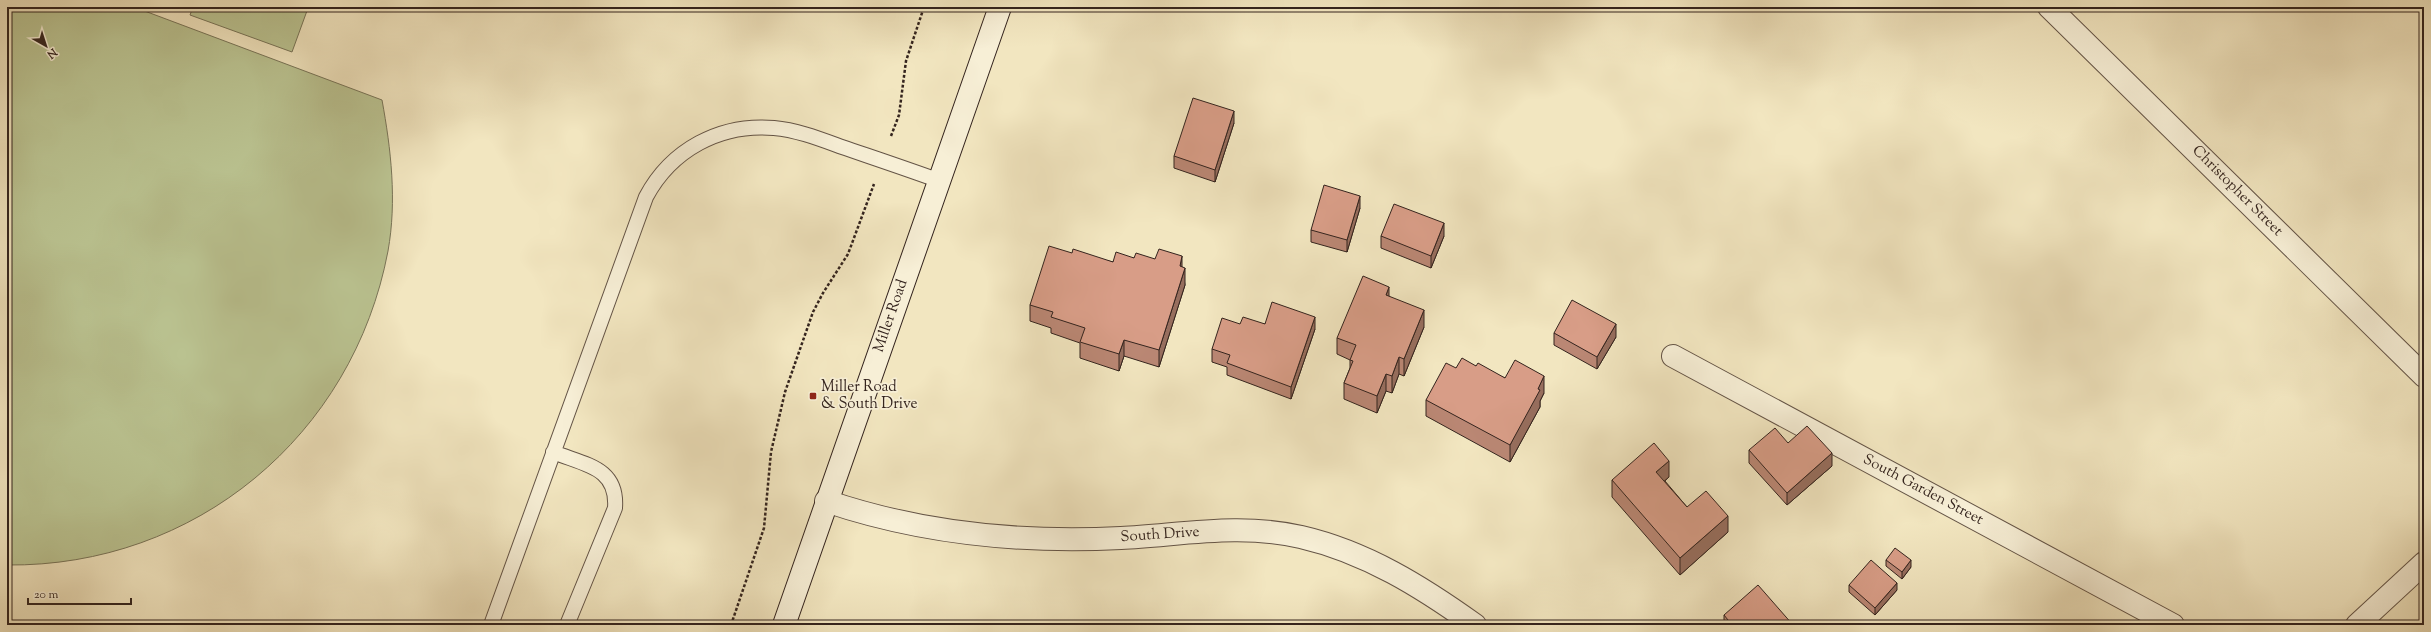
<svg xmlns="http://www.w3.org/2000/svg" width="2431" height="632" font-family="'Sorts Mill Goudy',serif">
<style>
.green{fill:#bbc492;stroke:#787458}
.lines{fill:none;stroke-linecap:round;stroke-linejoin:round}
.service-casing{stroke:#645446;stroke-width:16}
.minor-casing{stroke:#645446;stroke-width:24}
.secondary-casing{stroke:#34241e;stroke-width:24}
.path{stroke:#34241e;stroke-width:2.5;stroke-dasharray:3 2;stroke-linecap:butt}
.service{stroke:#f7efd6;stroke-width:14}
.minor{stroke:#f7efd6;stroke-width:22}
.secondary{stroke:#f7efd6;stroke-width:22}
.wall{fill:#ba8774;stroke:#34241e}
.shaded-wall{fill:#976e5e;stroke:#34241e}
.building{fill:#d89d87;stroke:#34241e}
.poi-dot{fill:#8f2418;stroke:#f7efd6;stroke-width:1.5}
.labels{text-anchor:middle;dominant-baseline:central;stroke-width:3.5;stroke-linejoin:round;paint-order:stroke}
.street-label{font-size:15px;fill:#34241e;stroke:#f7efd6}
.poi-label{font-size:15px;fill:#34241e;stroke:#f7efd6;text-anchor:start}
</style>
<rect width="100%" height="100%" fill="#f2e6c0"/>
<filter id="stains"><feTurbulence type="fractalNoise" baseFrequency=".005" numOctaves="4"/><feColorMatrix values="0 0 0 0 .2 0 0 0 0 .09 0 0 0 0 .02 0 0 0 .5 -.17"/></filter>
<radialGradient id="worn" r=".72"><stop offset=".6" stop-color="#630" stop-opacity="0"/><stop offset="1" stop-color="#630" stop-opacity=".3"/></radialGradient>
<path class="green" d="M 7,7 L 134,7 L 382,100 C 391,149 397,201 388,251 C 353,436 195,567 7,565 Z
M 193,7 L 305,7 L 308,8 L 292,52 L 190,15 Z"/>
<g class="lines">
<defs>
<path id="service" d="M 553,452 C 585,465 618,467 615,508 L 567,625
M 491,625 L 646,197 C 671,150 720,123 774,128 C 797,130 820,139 842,147 C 874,158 907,169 940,181"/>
<path id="minor" d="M 2049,7 L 2424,376
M 1673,356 L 2173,625
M 826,501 C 920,533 1022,543 1121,538 C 1181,535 1241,523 1301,537 C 1366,552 1422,587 1475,625
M 2357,625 L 2424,563"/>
<path id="secondary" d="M 784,625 L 1000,7"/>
</defs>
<use href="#service" class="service-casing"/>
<use href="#minor" class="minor-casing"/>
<use href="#secondary" class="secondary-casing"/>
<path class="path" d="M 891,136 L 899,115 L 906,61 L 924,7
M 731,625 L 764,528 L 771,452 L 785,392 L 813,312 L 823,293 L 848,254 L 874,184"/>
<use href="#service" class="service"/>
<use href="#minor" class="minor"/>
<use href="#secondary" class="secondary"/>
</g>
<path class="wall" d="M 1234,123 L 1215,182 L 1174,168 L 1174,156 Z
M 1360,208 L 1347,252 L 1311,242 L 1311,230 Z
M 1381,236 L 1444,236 L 1431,268 L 1381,248 Z
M 1072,253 L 1113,262 L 1134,258 L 1182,267 L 1185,285 L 1159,367 L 1124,356 L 1119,371 L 1080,358 L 1080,343 L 1051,333 L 1051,328 L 1030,321 L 1030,305 Z
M 1389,296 L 1424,327 L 1404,376 L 1399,374 L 1392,393 L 1386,391 L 1377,413 L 1344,399 L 1344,383 L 1350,368 L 1350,360 L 1337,354 L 1337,338 Z
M 1240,324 L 1265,324 L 1315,329 L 1291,399 L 1227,375 L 1227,367 L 1212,362 L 1212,349 Z
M 1554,333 L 1616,337 L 1597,369 L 1554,345 Z
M 1476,366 L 1505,378 L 1544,393 L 1540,401 L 1540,407 L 1510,462 L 1426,416 L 1426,400 L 1456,368 Z
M 1788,443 L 1832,466 L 1787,505 L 1749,463 L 1749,450 Z
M 1669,477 L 1665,481 L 1687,507 L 1728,532 L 1680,575 L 1612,497 L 1612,480 Z
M 1886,560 L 1911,567 L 1902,579 L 1886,566 Z
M 1849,585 L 1897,590 L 1875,615 L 1849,592 Z
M 1724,615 L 1793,625 L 1724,625 Z"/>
<path class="shaded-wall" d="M 1234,111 L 1234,123 L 1215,182 L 1215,170 Z
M 1360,196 L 1360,208 L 1347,252 L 1347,240 Z
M 1444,223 L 1444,236 L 1431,268 L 1431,256 Z
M 1182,256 L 1182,273 L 1180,266 Z
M 1185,268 L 1185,285 L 1159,367 L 1159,350 Z
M 1389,287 L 1389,303 L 1386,295 Z
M 1424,310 L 1424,327 L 1404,376 L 1404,359 Z
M 1315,317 L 1315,329 L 1291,399 L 1291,387 Z
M 1616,324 L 1616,337 L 1597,369 L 1597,357 Z
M 1124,340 L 1124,356 L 1119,371 L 1119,354 Z
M 1399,357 L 1399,374 L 1392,393 L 1392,376 Z
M 1386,374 L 1386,391 L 1377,413 L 1377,396 Z
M 1544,376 L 1544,393 L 1540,401 L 1540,407 L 1510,462 L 1510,445 Z
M 1832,453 L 1832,466 L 1787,505 L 1787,493 Z
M 1669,461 L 1669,477 L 1656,488 L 1656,472 Z
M 1728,516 L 1728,532 L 1680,575 L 1680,558 Z
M 1911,560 L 1911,567 L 1902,579 L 1902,572 Z
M 1897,583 L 1897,590 L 1875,615 L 1875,608 Z"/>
<path class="building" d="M 1193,98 L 1234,111 L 1215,170 L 1174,156 Z
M 1324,185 L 1360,196 L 1347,240 L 1311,230 Z
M 1394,204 L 1444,223 L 1431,256 L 1381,236 Z
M 1049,246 L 1072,253 L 1073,249 L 1113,262 L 1116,252 L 1134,258 L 1136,253 L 1155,259 L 1159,249 L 1182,256 L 1180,266 L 1185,268 L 1159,350 L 1124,340 L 1119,354 L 1080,342 L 1085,328 L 1051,317 L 1053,312 L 1030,305 Z
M 1363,276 L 1389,287 L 1386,295 L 1424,310 L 1404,359 L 1399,357 L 1392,376 L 1386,374 L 1377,396 L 1344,383 L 1353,361 L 1350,360 L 1356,345 L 1337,338 Z
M 1572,300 L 1616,324 L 1597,357 L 1554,333 Z
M 1272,302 L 1315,317 L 1291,387 L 1227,363 L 1230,355 L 1212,349 L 1222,318 L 1240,324 L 1243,317 L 1265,324 Z
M 1462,358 L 1476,366 L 1478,363 L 1505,378 L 1515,360 L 1544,376 L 1538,389 L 1540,390 L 1510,445 L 1426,400 L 1446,363 L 1456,368 Z
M 1807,426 L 1832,453 L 1787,493 L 1749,450 L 1775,428 L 1788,443 Z
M 1654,443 L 1669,461 L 1656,472 L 1687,507 L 1706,491 L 1728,516 L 1680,558 L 1612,480 Z
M 1895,548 L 1911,560 L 1902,572 L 1886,560 Z
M 1871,560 L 1897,583 L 1875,608 L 1849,585 Z
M 1758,585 L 1793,625 L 1732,625 L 1724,615 Z
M 1802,621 L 1805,625 L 1798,625 Z"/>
<rect class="poi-dot" x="809" y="392" width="8" height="8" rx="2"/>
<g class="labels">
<g class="street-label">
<text transform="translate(2237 191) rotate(45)">Christopher Street</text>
<text transform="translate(891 316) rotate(-71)">Miller Road</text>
<text transform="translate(1923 490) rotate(28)">South Garden Street</text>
<text transform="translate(1160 535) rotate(-4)">South Drive</text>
</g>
<g class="poi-label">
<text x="821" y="387">Miller Road<tspan x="821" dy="17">&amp; South Drive</tspan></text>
</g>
</g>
<rect width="2431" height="632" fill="none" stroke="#f2e6c0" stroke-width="24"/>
<rect x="8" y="8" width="2415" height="616" fill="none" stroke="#34241e" stroke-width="2"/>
<rect x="12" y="12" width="2407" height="608" fill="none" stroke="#34241e"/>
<g transform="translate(46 46) rotate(141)" stroke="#f7efd6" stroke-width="3" paint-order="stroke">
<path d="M0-3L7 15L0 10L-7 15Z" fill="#34241e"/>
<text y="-6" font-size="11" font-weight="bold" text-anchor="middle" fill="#34241e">N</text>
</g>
<path d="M28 598v6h103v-6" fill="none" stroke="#34241e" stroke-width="2"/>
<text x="34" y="598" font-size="12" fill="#34241e" stroke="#f7efd6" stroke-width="3" paint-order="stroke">20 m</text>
<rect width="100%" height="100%" filter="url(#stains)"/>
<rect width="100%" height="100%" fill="url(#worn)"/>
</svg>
